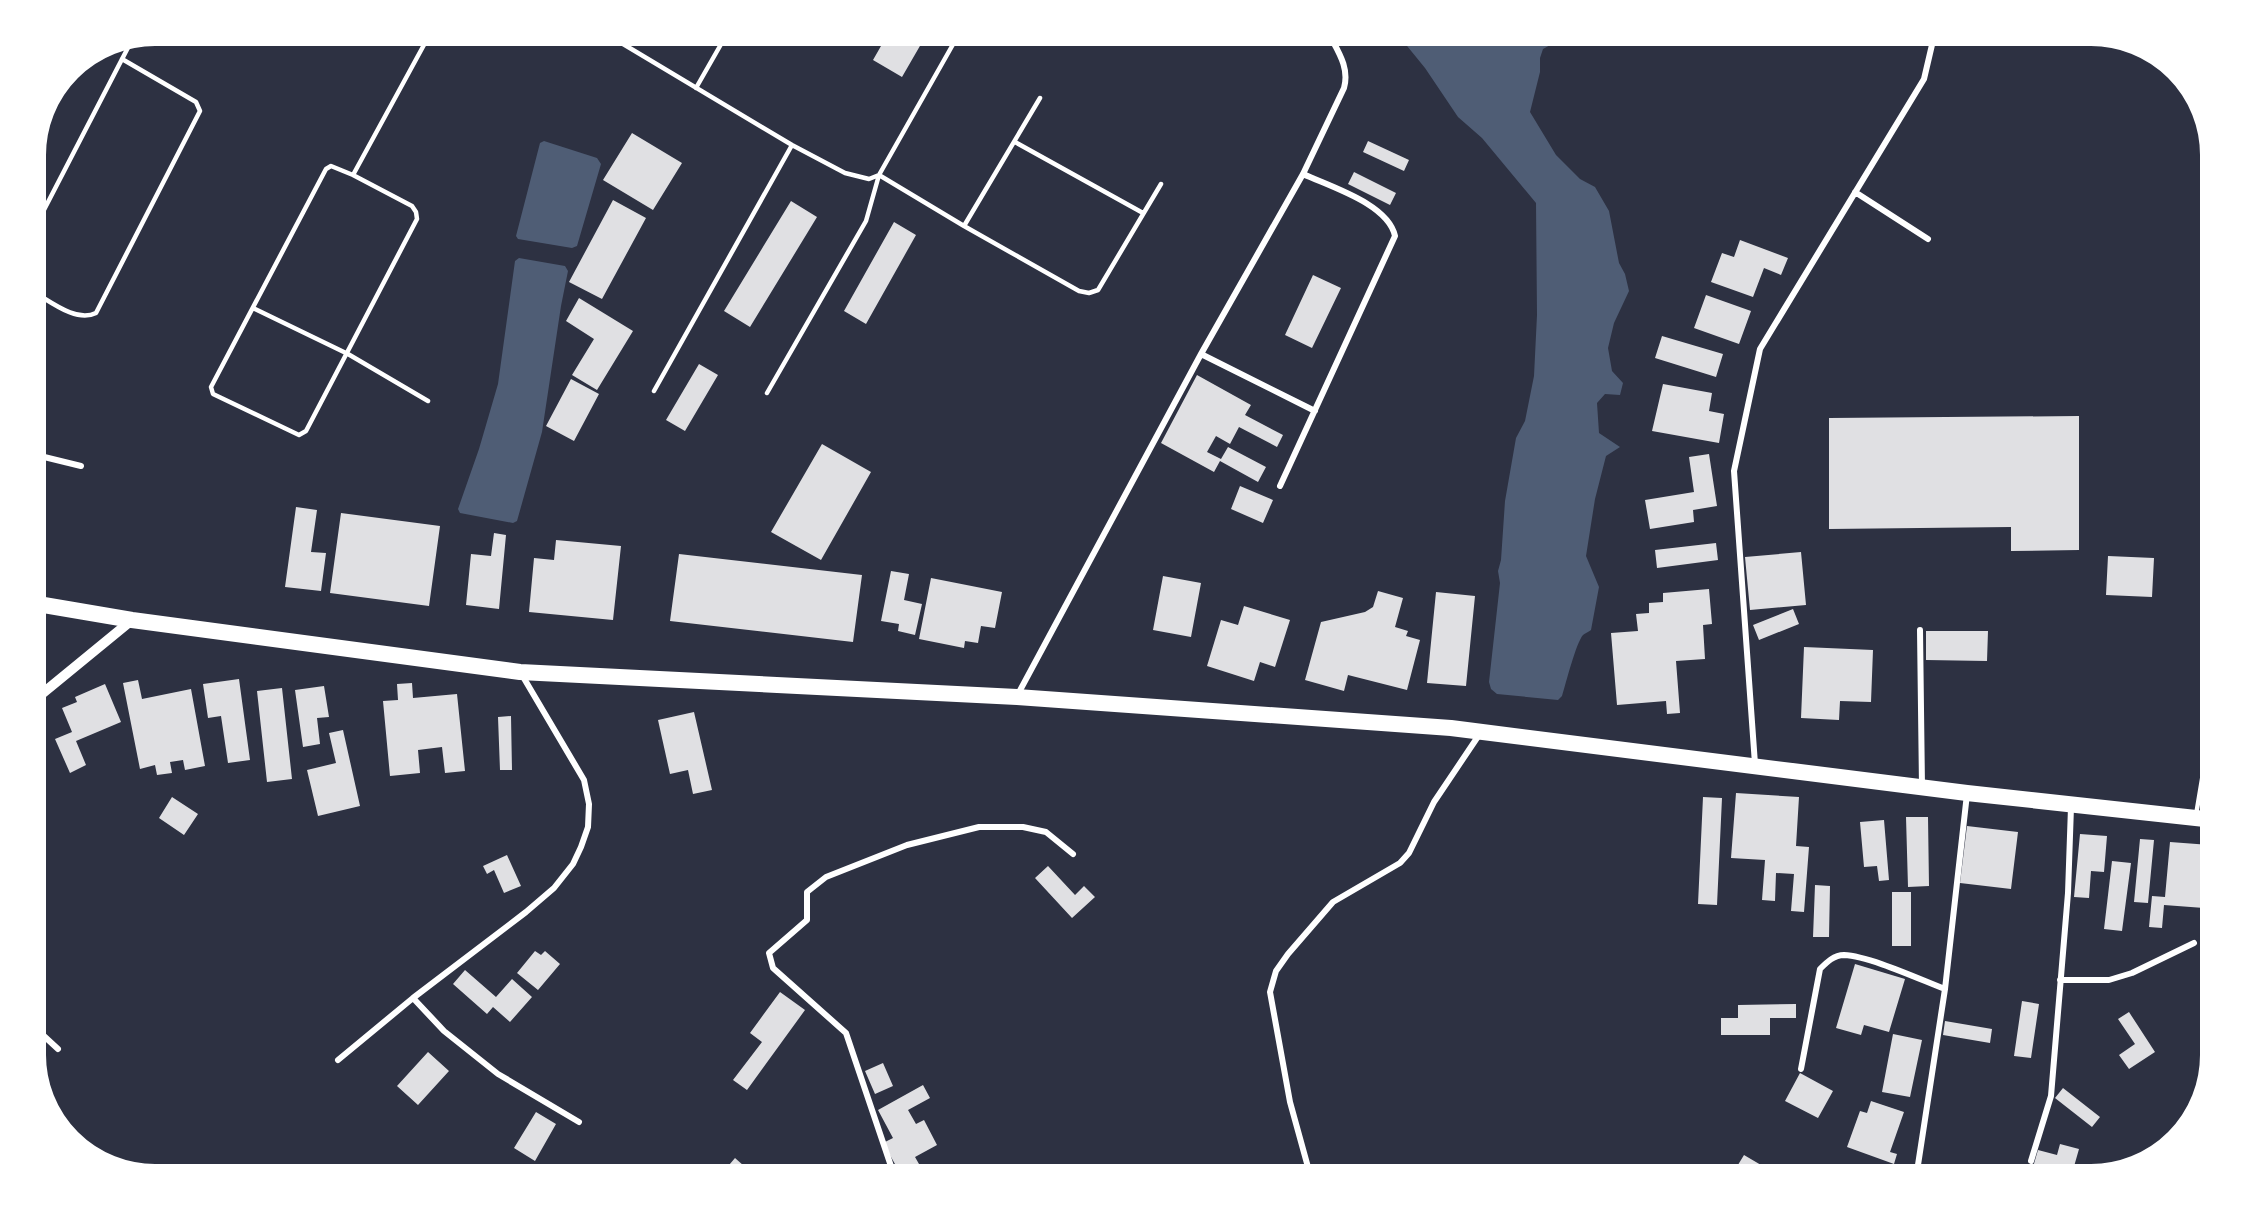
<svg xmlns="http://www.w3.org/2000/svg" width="2246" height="1210" font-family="'Fira Sans',sans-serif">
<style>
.water{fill:#4f5d75}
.building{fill:#e0e0e3}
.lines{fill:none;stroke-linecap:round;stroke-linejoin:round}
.service{stroke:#fff;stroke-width:4.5}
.minor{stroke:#fff;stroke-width:6}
.tertiary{stroke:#fff;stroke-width:10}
.trunk{stroke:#fff;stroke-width:16}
.rim{fill:none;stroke:#fff;stroke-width:8}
</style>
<rect width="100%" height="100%" fill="#2d3142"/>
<path class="water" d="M 1400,32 L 1609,32 L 1561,39 L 1543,49 L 1540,58 L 1540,72 L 1530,112 L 1556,155 L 1580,179 L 1595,187 L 1609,211 L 1619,263 L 1625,274 L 1629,291 L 1614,323 L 1608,348 L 1612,371 L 1623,383 L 1620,395 L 1605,394 L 1597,403 L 1599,433 L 1620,447 L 1606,456 L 1595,499 L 1586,556 L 1599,587 L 1591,630 C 1589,632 1585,633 1583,635 C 1576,643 1566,683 1562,696 L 1558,700 L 1497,694 L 1491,689 L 1489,682 L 1500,583 L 1498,571 L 1501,560 L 1505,501 L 1516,438 L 1525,421 L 1534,376 L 1537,315 L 1536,203 L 1482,138 L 1458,117 L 1425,68 L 1403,41 Z
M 544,141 L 597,158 L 601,164 L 577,246 L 572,248 L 518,239 L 516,236 L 540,143 Z
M 519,258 L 565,266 L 568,271 L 561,306 L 542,432 L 517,521 L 513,523 L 460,513 L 458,509 L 479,449 L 498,384 L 515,261 Z"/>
<path class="building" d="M 889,32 L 928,32 L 902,77 L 873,60 Z
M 632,133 L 682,163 L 653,210 L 603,180 Z
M 1368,141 L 1409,160 L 1404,171 L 1363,152 Z
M 1354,172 L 1396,193 L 1390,205 L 1348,184 Z
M 613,200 L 646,218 L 602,299 L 569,282 Z
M 791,201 L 817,217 L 750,327 L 724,311 Z
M 894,222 L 916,235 L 866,324 L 844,311 Z
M 1740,240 L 1788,258 L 1781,275 L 1764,268 L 1753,297 L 1711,282 L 1722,253 L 1734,257 Z
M 1313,275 L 1341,288 L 1312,348 L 1285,335 Z
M 1706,295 L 1751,311 L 1739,344 L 1694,328 Z
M 579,298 L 633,331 L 597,390 L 572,375 L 594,339 L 566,321 Z
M 1662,336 L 1723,354 L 1716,377 L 1655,358 Z
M 699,364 L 718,375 L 685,431 L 666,420 Z
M 1197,375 L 1251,405 L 1245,415 L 1283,435 L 1277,447 L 1239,427 L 1230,444 L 1216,436 L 1207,452 L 1221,459 L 1228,447 L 1266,467 L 1258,482 L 1220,461 L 1214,472 L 1161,443 Z
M 571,379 L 599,394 L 574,441 L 546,426 Z
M 1663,384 L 1712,393 L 1709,411 L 1724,414 L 1719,443 L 1652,431 Z
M 2079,416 L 2079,550 L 2011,551 L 2011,527 L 1829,529 L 1829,418 Z
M 822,444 L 871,472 L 821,560 L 771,532 Z
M 1709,454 L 1717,506 L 1693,510 L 1694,522 L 1650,529 L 1645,500 L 1694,492 L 1689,457 Z
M 1240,486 L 1273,500 L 1263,523 L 1231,509 Z
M 296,507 L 317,510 L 311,552 L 326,553 L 321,591 L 285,587 Z
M 341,513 L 440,526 L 429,606 L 330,593 Z
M 494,533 L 506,535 L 499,609 L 466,605 L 471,554 L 491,556 Z
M 556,540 L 621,546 L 613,620 L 529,612 L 534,558 L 554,560 Z
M 1716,543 L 1718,560 L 1657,568 L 1655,550 Z
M 1801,552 L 1806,605 L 1750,610 L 1745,557 Z
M 679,554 L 862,575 L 853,642 L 670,621 Z
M 2108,556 L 2154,558 L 2152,597 L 2106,595 Z
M 891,571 L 909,574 L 904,600 L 922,604 L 915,635 L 898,631 L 899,624 L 881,621 Z
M 1163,576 L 1201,583 L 1191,637 L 1153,630 Z
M 931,578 L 1002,592 L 995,628 L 981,626 L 978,643 L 965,641 L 964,648 L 919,639 Z
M 1709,589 L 1712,624 L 1703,625 L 1705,659 L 1676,661 L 1680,713 L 1667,714 L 1666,701 L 1617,705 L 1611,633 L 1638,631 L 1636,614 L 1649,613 L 1649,603 L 1663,602 L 1663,593 Z
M 1378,591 L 1403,598 L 1395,627 L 1408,631 L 1406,636 L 1420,640 L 1407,690 L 1348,675 L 1344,691 L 1305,680 L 1321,622 L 1365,612 L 1373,607 Z
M 1436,592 L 1475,596 L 1466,686 L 1427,683 Z
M 1244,606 L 1290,620 L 1275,667 L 1260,662 L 1254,681 L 1207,666 L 1221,620 L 1238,625 Z
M 1793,609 L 1799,624 L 1759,640 L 1753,625 Z
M 1926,631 L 1988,631 L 1987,661 L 1926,660 Z
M 1804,647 L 1873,650 L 1871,702 L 1840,701 L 1839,720 L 1801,718 Z
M 239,679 L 250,760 L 228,763 L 221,716 L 208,718 L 203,684 Z
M 138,680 L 142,699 L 191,689 L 205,766 L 185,770 L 183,760 L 170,762 L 172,773 L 157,775 L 155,765 L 140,769 L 123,683 Z
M 412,683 L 413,698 L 457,694 L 465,771 L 445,773 L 442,747 L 418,750 L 420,773 L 390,776 L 383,701 L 398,700 L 397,684 Z
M 105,684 L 121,722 L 76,741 L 86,765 L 70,773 L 55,739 L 72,732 L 62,708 L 77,702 L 75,697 Z
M 324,686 L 329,717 L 317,718 L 320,744 L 303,747 L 295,690 Z
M 282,688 L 292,779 L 267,782 L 257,691 Z
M 694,712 L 712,790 L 693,794 L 688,770 L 670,774 L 658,720 Z
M 511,716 L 512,770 L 500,770 L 498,717 Z
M 343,730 L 360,806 L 318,816 L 307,770 L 336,763 L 329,733 Z
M 1736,793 L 1799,797 L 1796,846 L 1809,847 L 1804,912 L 1791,911 L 1794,874 L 1776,873 L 1775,901 L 1762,900 L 1765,860 L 1731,858 Z
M 172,797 L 198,814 L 184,835 L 159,818 Z
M 1703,797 L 1722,798 L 1717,905 L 1698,904 Z
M 1906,817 L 1928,817 L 1929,886 L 1908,887 Z
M 1884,820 L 1889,880 L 1879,881 L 1877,866 L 1864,867 L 1860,822 Z
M 1967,826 L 2018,832 L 2011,889 L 1960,883 Z
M 2080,834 L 2107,836 L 2104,872 L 2091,871 L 2089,898 L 2074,897 Z
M 2140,839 L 2154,840 L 2148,903 L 2134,902 Z
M 2170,842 L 2210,845 L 2204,908 L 2164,905 L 2162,928 L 2149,927 L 2152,896 L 2165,897 Z
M 507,855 L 521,886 L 504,893 L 494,870 L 487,874 L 483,866 Z
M 2112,861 L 2131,863 L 2122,931 L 2104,929 Z
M 1048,866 L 1075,895 L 1084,886 L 1095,897 L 1072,918 L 1035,878 Z
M 1815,885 L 1830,886 L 1829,937 L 1813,937 Z
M 1892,892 L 1911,892 L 1911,946 L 1892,946 Z
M 535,951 L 541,955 L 545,951 L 560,964 L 538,990 L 517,973 Z
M 1855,964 L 1905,979 L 1889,1032 L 1864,1025 L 1861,1035 L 1836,1028 Z
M 465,970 L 496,997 L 512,979 L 532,997 L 510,1022 L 493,1007 L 487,1014 L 453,984 Z
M 780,992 L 805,1010 L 747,1090 L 733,1080 L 762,1042 L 750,1033 Z
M 2022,1001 L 2039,1004 L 2031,1058 L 2014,1056 Z
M 1796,1004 L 1796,1018 L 1770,1018 L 1770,1035 L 1721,1035 L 1721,1018 L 1738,1018 L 1738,1005 Z
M 2129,1012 L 2155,1052 L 2129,1069 L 2119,1055 L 2135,1044 L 2118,1019 Z
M 1945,1021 L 1992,1029 L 1990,1043 L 1943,1035 Z
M 1893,1034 L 1922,1040 L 1910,1097 L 1882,1092 Z
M 428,1052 L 449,1071 L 418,1105 L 397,1086 Z
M 883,1063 L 893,1086 L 875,1094 L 865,1071 Z
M 1800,1073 L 1833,1091 L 1818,1118 L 1785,1101 Z
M 923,1085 L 930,1098 L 908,1110 L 916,1124 L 924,1120 L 937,1145 L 915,1157 L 927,1178 L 903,1178 L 883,1143 L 893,1138 L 878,1110 Z
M 2063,1088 L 2100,1117 L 2092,1127 L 2055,1098 Z
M 1871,1101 L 1904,1112 L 1890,1152 L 1897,1154 L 1894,1164 L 1847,1147 L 1860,1111 L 1867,1113 Z
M 536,1112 L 556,1124 L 535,1161 L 514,1148 Z
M 2060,1144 L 2079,1149 L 2071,1177 L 2033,1167 L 2038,1150 L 2057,1155 Z
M 1744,1155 L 1778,1175 L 1776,1178 L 1730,1178 Z
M 735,1158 L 753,1174 L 758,1178 L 718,1178 Z"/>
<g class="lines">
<path class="service" d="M 603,32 L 792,145 L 845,173 L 869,179 L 879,175
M 960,32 L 879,175 L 964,226 L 1079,291 L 1089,293 L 1098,290 L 1161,184
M 696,88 L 728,32
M 1015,142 L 1143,213
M 353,175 L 412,206 L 416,212 L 417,219 L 306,431 L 299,435 L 213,394 L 211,387 L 326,169 L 331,166 L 353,175 L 431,32
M 964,226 L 1040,98
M 32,233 L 134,36
M 32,291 C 50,301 76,323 96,313 L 200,111 L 196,102 L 122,59
M 253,308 L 348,354 L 428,401
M 654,391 L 792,145
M 767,393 L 866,221 L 879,175
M 2196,815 L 2214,708"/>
<path class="minor" d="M 1855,192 L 1928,239
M 1201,354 L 1315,411
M 32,454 L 81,466
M 1280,486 L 1395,236 C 1388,204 1331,187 1303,174
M 1920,630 L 1922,787
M 1018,694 L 1201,354 L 1303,174 L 1344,88 C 1350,67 1337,50 1328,32
M 1755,764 L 1734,471 L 1760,349 L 1924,79 L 1935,32
M 2060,980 L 2109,980 L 2132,973 L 2194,943
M 413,998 L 444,1031 L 498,1074 L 579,1122
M 32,1025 L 58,1049
M 338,1060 L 413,998 L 526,912 L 554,888 L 573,864 L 581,847 L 588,827 L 589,804 L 584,780 L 522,675
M 1801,1069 L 1820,969 C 1827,962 1834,955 1844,955 C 1869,956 1919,979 1945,989
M 2031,1161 L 2051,1096 L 2068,893 L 2071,807
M 895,1178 L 846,1033 L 773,968 L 769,953 L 807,920 L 807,892 L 826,877 L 907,845 L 979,827 L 1023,827 L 1046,832 L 1073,854
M 1311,1178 L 1290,1102 L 1270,992 L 1276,971 L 1288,954 L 1333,902 L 1400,863 L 1409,853 L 1434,802 L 1479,735
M 1916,1178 L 1945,989 L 1967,794"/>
<path class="tertiary" d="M 32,702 L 132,620"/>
<path class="trunk" d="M 32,603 L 132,620 L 520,672 L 1017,697 L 1451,728 L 1967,793 L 2214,820"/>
</g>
<path d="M0 0H2246V1210H0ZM155 42H2091A113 113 0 0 1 2204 155V1055A113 113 0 0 1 2091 1168H155A113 113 0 0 1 42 1055V155A113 113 0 0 1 155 42Z" fill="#fff" fill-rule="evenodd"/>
<path class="rim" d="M155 42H2091A113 113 0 0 1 2204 155V1055A113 113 0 0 1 2091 1168H155A113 113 0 0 1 42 1055V155A113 113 0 0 1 155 42Z"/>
</svg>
